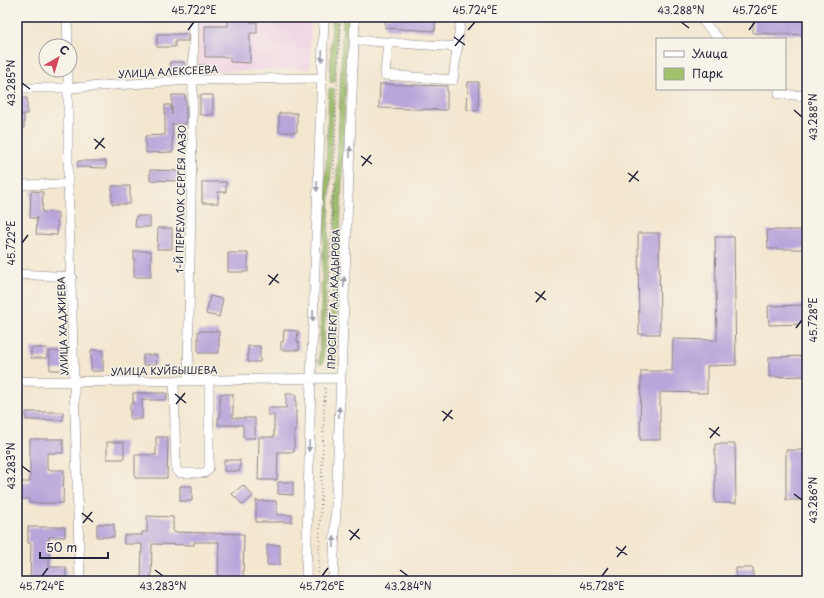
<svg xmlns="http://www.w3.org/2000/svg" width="824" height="598" font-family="'Playpen Sans',sans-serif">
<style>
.built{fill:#f0d0e4}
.green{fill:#a1c26b;stroke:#627253}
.building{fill:#b8a5da}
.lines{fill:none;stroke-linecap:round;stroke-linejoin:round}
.minor-casing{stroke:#8a8486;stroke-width:10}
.path{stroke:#8a8486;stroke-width:1.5;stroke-dasharray:1 3;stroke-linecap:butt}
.minor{stroke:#fff;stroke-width:9}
.oneway{fill:#9c9ca7}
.ticks{fill:none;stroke:#22223b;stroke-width:1.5}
.labels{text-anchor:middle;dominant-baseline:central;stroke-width:3;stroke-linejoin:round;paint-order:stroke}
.street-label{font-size:10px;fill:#22223b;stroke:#f7f3e8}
.neatline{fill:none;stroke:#22223b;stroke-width:1.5}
.ticks-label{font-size:10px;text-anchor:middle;fill:#22223b}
</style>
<rect width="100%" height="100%" fill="#f7f3e8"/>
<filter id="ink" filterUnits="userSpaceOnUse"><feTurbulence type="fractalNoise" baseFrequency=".025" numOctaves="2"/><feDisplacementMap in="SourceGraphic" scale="8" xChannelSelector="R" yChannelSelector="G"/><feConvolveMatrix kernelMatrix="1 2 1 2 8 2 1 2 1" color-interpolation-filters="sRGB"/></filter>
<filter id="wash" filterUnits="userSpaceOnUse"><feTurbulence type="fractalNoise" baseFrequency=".012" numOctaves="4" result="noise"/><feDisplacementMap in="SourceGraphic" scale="16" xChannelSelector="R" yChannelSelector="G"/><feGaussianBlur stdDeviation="0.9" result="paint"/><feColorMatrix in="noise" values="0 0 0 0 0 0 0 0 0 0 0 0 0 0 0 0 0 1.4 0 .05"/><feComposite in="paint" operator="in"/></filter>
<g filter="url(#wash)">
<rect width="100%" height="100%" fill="#f3e7d0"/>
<path class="built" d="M 199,17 L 311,17 L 310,69 L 206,72 L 206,74 L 198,74 Z"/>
<path class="green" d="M 332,17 L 337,17 L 335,82 L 330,82 Z
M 343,17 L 348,17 L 335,365 L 330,364 Z
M 329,89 L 334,89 L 323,363 L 319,363 Z"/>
<g id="blocks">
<path class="building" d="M 228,17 L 250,17 L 250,22 L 257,22 L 257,33 L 250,33 L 250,63 L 230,62 L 230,57 L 205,57 L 205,26 L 228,26 Z
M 385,17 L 435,17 L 435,31 L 385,28 Z
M 753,17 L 807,17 L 807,35 L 753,33 Z
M 157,34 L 188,34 L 188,41 L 175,41 L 175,47 L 157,47 Z
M 170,62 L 184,62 L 185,72 L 171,72 Z
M 199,65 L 206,65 L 206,74 L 199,74 Z
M 468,82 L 479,82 L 478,111 L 467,110 Z
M 380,84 L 447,86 L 447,110 L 379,108 Z
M 172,95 L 185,95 L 186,116 L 186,124 L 172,124 L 173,152 L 146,153 L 145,136 L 165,135 L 165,105 L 171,105 L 172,115 Z
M 200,95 L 213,95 L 213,115 L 200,115 Z
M 18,98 L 27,98 L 27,114 L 18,114 Z
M 279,113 L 297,113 L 297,132 L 279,132 Z
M 17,115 L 24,115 L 24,128 L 17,128 Z
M 78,161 L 106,161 L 106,168 L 78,167 Z
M 150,170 L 178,171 L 179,181 L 150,180 Z
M 202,182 L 226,182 L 226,192 L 218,192 L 218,203 L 202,203 Z
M 112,186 L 130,186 L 130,204 L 112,204 Z
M 31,191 L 43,192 L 42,212 L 58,213 L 57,235 L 36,234 L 37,218 L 30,218 Z
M 136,216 L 150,216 L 150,227 L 135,227 Z
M 158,228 L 172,228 L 172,249 L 157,249 Z
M 767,230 L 807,230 L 807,249 L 768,249 Z
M 638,233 L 659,233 L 660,334 L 639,334 Z
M 715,237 L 734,237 L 736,365 L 707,366 L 707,393 L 660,392 L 660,440 L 640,440 L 641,371 L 672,371 L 673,339 L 717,340 Z
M 134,251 L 151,251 L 151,277 L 134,277 Z
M 228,253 L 248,253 L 248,272 L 228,272 Z
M 210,296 L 223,299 L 219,317 L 206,314 Z
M 807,305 L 807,324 L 769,325 L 768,306 Z
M 284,330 L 298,331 L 297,342 L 299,342 L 299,350 L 281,350 L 281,342 L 283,342 Z
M 198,331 L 219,331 L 219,353 L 198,353 Z
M 248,346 L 260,346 L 260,362 L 248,362 Z
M 31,348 L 47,348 L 47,358 L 31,358 Z
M 91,350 L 103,350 L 103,371 L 91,371 Z
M 50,351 L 64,351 L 64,370 L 50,370 Z
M 143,355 L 157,355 L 156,365 L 143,365 Z
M 807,356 L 807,376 L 769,377 L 769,357 Z
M 133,393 L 167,393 L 167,400 L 142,400 L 142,419 L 130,419 L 130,404 L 133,404 Z
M 220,394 L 233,394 L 233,418 L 255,418 L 255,438 L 243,438 L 243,425 L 218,425 L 218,418 L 220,418 Z
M 286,394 L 296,394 L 296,431 L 294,431 L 294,452 L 278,452 L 277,480 L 258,480 L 259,437 L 274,437 L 274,415 L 268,415 L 268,408 L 286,408 Z
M 26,412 L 63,412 L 63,420 L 26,420 Z
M 156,437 L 168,437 L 167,478 L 135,478 L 135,455 L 156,455 Z
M 30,439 L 63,439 L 63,453 L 47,453 L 47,470 L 64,470 L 63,503 L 29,503 L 29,499 L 17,499 L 17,482 L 30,482 Z
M 107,442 L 124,442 L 124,459 L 107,459 Z
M 715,444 L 735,444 L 736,503 L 715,503 Z
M 786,450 L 805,450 L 806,500 L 786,500 Z
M 224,460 L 240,460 L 240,471 L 224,471 Z
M 278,482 L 293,482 L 293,495 L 278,494 Z
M 243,485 L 253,496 L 243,505 L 232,494 Z
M 180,486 L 192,486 L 192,501 L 180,501 Z
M 256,500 L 258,501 L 276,501 L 277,515 L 292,515 L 292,522 L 256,522 Z
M 147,516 L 173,517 L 173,532 L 244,534 L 243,581 L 218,581 L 219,542 L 194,542 L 194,545 L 152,544 L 151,581 L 141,581 L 142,544 L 124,544 L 124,535 L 142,535 L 142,532 L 147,532 Z
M 97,524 L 114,524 L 114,537 L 97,537 Z
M 28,527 L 65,527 L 65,537 L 49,537 L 49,567 L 66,567 L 66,581 L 30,581 L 31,543 L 28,543 Z
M 267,545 L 280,545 L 280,565 L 267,565 Z
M 736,568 L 753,568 L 753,581 L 736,581 Z"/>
</g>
</g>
<g filter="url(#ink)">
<use href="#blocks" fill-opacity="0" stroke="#8a8486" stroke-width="1"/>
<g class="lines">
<defs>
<path id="minor" d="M 67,17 L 68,46
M 699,17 L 719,39
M 354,40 L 458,47
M 388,42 L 385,75 L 453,80 L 461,17
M 68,70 L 68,184 L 80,581
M 17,88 L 68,88 L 192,80 L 321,78
M 779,89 L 779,94 L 807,96
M 17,185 L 68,184
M 17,274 L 72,277
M 17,381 C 125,383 233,379 340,378
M 188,381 L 194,17
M 174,382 L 176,470 L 180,473 L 204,473 L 207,471 L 209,468 L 209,381
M 306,581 L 311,379 L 324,17
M 333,581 L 355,17"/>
</defs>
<use href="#minor" class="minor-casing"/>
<path class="path" d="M 326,369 L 340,17
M 318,581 L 325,387"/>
<use href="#minor" class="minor"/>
</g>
<defs><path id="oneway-solid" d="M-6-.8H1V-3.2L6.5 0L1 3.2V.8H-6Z"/></defs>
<g class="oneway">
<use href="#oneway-solid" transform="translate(322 56) rotate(93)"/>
<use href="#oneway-solid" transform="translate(350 152) rotate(-88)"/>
<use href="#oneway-solid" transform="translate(317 186) rotate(92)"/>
<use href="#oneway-solid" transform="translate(344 282) rotate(-88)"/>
<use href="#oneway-solid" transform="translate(313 316) rotate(92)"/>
<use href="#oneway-solid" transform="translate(339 412) rotate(-88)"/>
<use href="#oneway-solid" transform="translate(309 446) rotate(91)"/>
<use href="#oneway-solid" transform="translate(334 542) rotate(-88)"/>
</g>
</g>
<path class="ticks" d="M 681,22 L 689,28M 188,30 L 194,22M 468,30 L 475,22M 749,30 L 755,22M 454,37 L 465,45M 455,46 L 464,35M 22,83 L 30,89M 794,110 L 802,117M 94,139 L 105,148M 95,149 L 104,138M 361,156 L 372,164M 362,166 L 371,155M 628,173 L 639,181M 629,182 L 638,171M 22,243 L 28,235M 268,275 L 279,283M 269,285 L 278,274M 535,292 L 546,300M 536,302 L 545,291M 796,328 L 802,320M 175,394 L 186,403M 176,404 L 185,393M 442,411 L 453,419M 443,421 L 452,410M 709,428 L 720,436M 710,438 L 719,427M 22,466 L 30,472M 794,494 L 802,500M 82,513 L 93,522M 83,523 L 92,512M 349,530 L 360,539M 350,540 L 359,529M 616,547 L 627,555M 617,557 L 626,546M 155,570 L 163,576M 400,570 L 408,576M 42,576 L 48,568M 322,576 L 328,568M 602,576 L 608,568"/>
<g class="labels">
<g class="street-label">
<text transform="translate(168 71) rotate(-3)">УЛИЦА АЛЕКСЕЕВА</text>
<text transform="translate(180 199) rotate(-89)">1-Й ПЕРЕУЛОК СЕРГЕЯ ЛАЗО</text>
<text transform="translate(333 299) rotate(-88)">ПРОСПЕКТ А.А.КАДЫРОВА</text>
<text transform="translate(62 326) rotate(-92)">УЛИЦА ХАДЖИЕВА</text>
<text transform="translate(164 370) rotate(-1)">УЛИЦА КУЙБЫШЕВА</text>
</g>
</g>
<rect width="824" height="598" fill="none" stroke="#f7f3e8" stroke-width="44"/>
<rect x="656" y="38" width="130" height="52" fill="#f7f3e8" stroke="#a29fa3"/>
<rect x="664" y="51" width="20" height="6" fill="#ffffff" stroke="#a29fa3"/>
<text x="692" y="58" font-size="12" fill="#22223b">Улица</text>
<rect x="664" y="68" width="20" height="12" fill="#a1c26b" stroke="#a29fa3"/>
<text x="692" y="78" font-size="12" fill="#22223b">Парк</text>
<g transform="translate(58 58) rotate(38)"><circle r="19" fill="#f7f3e8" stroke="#a29fa3"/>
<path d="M0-3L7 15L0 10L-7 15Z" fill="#d1495b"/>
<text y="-6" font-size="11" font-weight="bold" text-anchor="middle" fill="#22223b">С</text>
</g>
<path d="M40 552v6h68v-6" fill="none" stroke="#22223b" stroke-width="2"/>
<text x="46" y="552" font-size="12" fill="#22223b" stroke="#f7f3e8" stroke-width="3" paint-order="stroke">50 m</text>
<rect x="22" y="22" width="780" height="554" class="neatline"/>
<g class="ticks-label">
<text x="194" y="14">45.722°E</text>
<text x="475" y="14">45.724°E</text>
<text x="681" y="14">43.288°N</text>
<text x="755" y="14">45.726°E</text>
<text transform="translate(11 83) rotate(-90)" y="4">43.285°N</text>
<text transform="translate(813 117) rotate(-90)" y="4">43.288°N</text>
<text transform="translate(11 243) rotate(-90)" y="4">45.722°E</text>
<text transform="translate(813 320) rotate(-90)" y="4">45.728°E</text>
<text transform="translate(11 466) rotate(-90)" y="4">43.283°N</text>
<text transform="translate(813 500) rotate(-90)" y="4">43.286°N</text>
<text x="42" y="590">45.724°E</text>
<text x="163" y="590">43.283°N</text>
<text x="322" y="590">45.726°E</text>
<text x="408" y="590">43.284°N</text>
<text x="602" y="590">45.728°E</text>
</g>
</svg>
